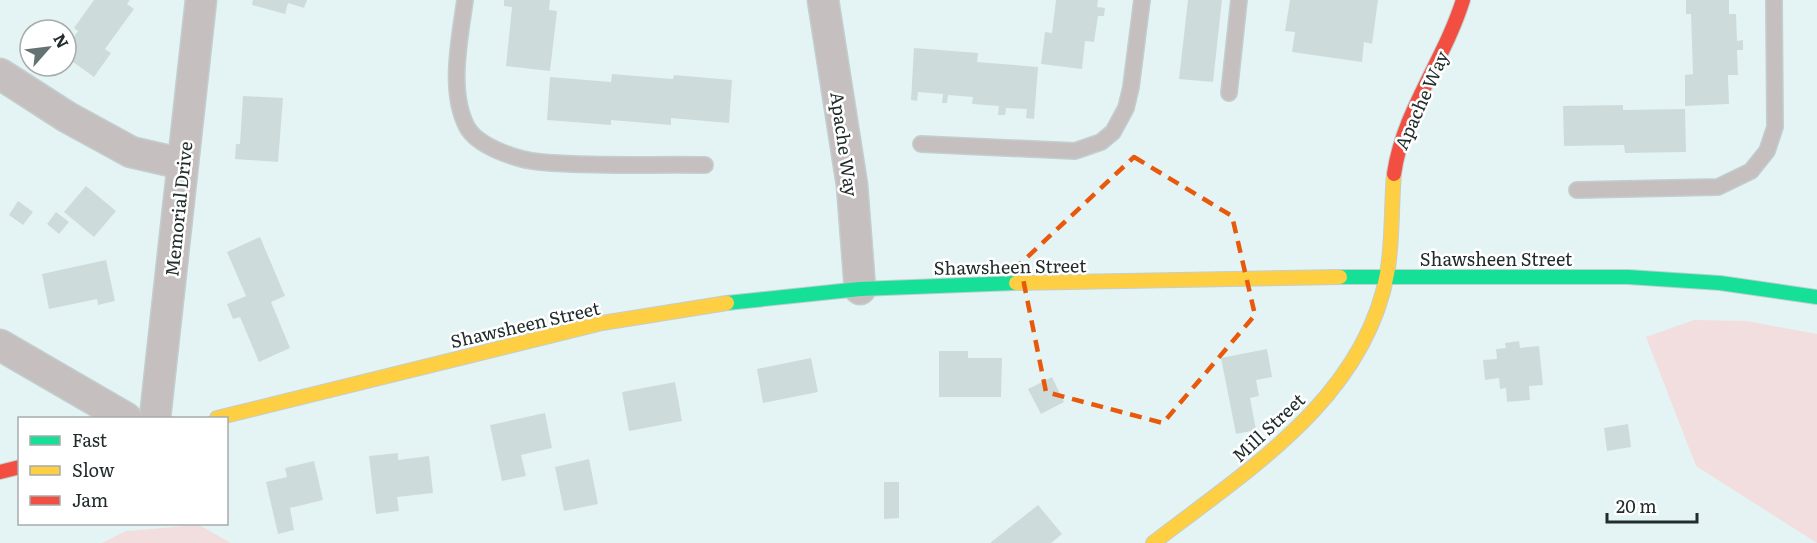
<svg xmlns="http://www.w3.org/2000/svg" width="1817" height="543" font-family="Literata,serif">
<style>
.green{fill:#f2dede}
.building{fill:#cedbdb}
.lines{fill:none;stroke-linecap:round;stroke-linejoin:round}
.lane-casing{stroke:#c3cece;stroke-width:18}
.street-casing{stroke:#c3cece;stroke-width:33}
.fast-casing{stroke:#c3cece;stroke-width:16}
.slow-casing{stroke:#c3cece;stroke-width:16}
.jam-casing{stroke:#c3cece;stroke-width:16}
.lane{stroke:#c6bfbf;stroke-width:15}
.street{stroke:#c6bfbf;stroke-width:30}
.fast{stroke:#16e098;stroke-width:14}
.slow{stroke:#ffcf43;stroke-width:14}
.jam{stroke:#f24e42;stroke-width:14}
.marked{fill:none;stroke:#e8590c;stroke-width:4.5;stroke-dasharray:12 8;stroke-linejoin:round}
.labels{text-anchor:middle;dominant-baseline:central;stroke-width:5;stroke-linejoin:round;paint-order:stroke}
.street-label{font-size:18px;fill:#212c2c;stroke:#fff}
</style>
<rect width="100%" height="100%" fill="#e4f4f4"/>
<path class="green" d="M 1694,320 L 1747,321 L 1817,334 L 1817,543 L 1696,466 L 1646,337 Z
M 199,525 L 231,543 L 102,543 L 126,531 Z"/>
<path class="building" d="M 94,0 L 130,0 L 127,4 L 134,9 L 105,49 L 111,53 L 94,77 L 66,57 L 66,48 L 78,31 L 74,28 Z
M 253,0 L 307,0 L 304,8 L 288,3 L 285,14 L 252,5 Z
M 504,0 L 550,0 L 549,10 L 557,11 L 550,71 L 506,66 L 512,7 L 504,6 Z
M 1056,0 L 1098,0 L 1097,7 L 1105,8 L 1104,16 L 1098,16 L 1094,42 L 1085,41 L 1082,69 L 1041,64 L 1045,32 L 1052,33 Z
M 1188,0 L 1222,0 L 1213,82 L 1179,79 Z
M 1290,0 L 1378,0 L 1372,44 L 1364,42 L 1362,62 L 1292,52 L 1295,32 L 1285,31 Z
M 1686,0 L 1729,0 L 1729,14 L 1736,14 L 1737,41 L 1743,40 L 1743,50 L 1737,50 L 1738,75 L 1728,75 L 1729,104 L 1685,106 L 1685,75 L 1693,74 L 1691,14 L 1686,14 Z
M 914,48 L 978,53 L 977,62 L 1038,67 L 1034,119 L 1026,118 L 1027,109 L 1006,108 L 1005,115 L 998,115 L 999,106 L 972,104 L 973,97 L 948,95 L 947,103 L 942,103 L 943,94 L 918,92 L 917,101 L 911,100 Z
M 612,74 L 673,79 L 674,75 L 732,80 L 729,123 L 671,118 L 671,125 L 611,120 L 611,125 L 547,120 L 550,77 L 611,82 Z
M 243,96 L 283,98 L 278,162 L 235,159 L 236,144 L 240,144 Z
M 1623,105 L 1623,110 L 1685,109 L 1686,152 L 1625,153 L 1624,145 L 1564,146 L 1563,106 Z
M 86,186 L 116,211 L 94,237 L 64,212 Z
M 18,201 L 33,212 L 23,225 L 9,215 Z
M 56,212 L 69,222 L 59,234 L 47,224 Z
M 260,237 L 285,296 L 271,302 L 290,348 L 259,362 L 240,317 L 233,319 L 227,304 L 246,296 L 227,252 Z
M 106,260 L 115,301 L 98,305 L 97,299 L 49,309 L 42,274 Z
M 1519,341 L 1520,348 L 1539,346 L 1543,385 L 1529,386 L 1530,400 L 1507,402 L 1506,388 L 1500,389 L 1499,378 L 1485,380 L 1483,360 L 1497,359 L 1496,349 L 1506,348 L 1505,343 Z
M 1267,349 L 1272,377 L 1256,380 L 1259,396 L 1250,398 L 1256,430 L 1236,434 L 1221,358 Z
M 939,351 L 968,351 L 968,358 L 1002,358 L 1001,397 L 939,397 Z
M 811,358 L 818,392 L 763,403 L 757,369 Z
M 1052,377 L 1064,402 L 1041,414 L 1028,389 Z
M 675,382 L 682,421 L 629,431 L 622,392 Z
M 545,413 L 552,448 L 521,455 L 526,476 L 502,481 L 490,425 Z
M 1628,424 L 1631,447 L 1607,451 L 1604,428 Z
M 398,453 L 398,460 L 429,456 L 433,493 L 397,497 L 399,511 L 376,514 L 369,456 Z
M 589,459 L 598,504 L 564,511 L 555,467 Z
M 314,461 L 323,500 L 290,508 L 294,530 L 278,534 L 266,482 L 287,477 L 285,468 Z
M 884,482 L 899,482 L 899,518 L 884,519 Z
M 1038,505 L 1062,534 L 1051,543 L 990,543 Z"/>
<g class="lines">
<defs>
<path id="lane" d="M 465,0 C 460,38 448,91 467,127 C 478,147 518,160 540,162 C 594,167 650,164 705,165
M 1229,93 L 1239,0
M 921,144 L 1075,151 L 1101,142 L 1113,132 L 1126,108 L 1131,87 L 1142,0
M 1577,190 L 1718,187 L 1751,171 L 1767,151 L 1775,127 L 1774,0"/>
<path id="street" d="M 823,0 L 852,185 L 860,289
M 0,74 L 67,117 L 131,152 L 183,164
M 0,345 L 126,418
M 155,418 L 201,0"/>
<path id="fast" d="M 1340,277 L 1628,277 L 1720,283 L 1817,297
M 727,303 L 860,289 L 1016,283"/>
<path id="slow" d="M 1016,283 L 1340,277
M 217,418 L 602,323 L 727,303
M 1153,543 C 1246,471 1364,399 1387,274 C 1393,241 1391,207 1394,174"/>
<path id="jam" d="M 1394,174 C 1403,111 1444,61 1463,0
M 0,472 L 20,467"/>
</defs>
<use href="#lane" class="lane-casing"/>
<use href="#street" class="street-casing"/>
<use href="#fast" class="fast-casing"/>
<use href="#slow" class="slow-casing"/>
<use href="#jam" class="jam-casing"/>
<use href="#lane" class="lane"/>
<use href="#street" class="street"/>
<use href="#fast" class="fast"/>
<use href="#slow" class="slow"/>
<use href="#jam" class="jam"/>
</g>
<path class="marked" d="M 1134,157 L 1232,216 L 1255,315 L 1163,423 L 1046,392 L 1020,264 Z"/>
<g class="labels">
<g class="street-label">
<text transform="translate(1421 100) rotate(-66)">Apache Way</text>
<text transform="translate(845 144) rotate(82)">Apache Way</text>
<text transform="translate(178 209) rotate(-84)">Memorial Drive</text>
<text x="1496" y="258">Shawsheen Street</text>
<text transform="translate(1010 266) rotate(-1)">Shawsheen Street</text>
<text transform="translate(525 324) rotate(-13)">Shawsheen Street</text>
<text transform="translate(1268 427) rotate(-43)">Mill Street</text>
</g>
</g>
<rect x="18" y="417" width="210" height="108" fill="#ffffff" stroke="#a6abab" stroke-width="1.5"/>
<rect x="30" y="436" width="30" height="9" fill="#16e098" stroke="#a6abab" stroke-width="1.5"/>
<text x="72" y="447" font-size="18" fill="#212c2c">Fast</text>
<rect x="30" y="466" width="30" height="9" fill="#ffcf43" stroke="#a6abab" stroke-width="1.5"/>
<text x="72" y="477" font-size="18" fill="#212c2c">Slow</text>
<rect x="30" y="496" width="30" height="9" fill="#f24e42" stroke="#a6abab" stroke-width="1.5"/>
<text x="72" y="507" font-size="18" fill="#212c2c">Jam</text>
<g transform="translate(48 48) rotate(62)"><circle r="28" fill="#ffffff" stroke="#a6abab" stroke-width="1.5"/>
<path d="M0-4.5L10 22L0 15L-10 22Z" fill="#657272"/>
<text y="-9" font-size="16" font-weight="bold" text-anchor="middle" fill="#212c2c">N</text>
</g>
<path d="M1607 513v9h90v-9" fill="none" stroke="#212c2c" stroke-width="3"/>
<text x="1616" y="513" font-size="18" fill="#212c2c" stroke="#ffffff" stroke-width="4.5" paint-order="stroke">20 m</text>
</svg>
